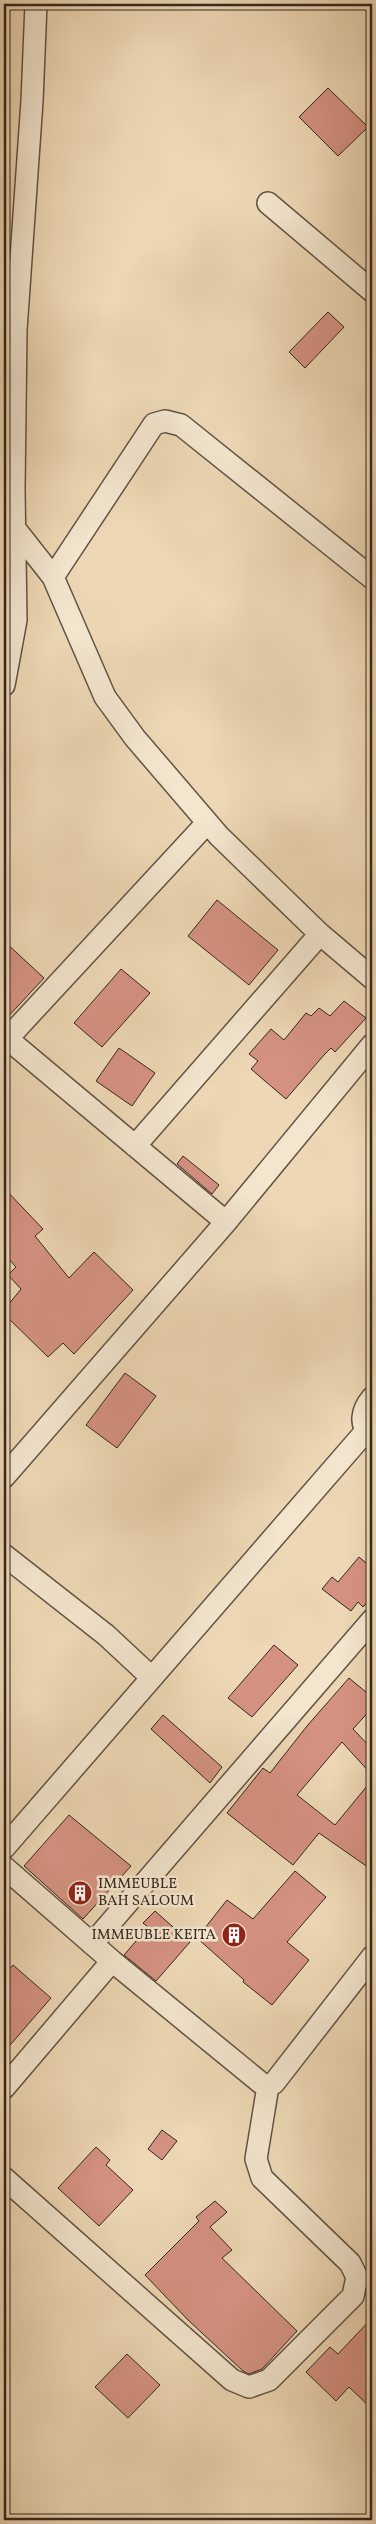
<svg xmlns="http://www.w3.org/2000/svg" width="376" height="2524" font-family="Vollkorn,serif">
<style>
.building{fill:#d59282;stroke:#342720}
.lines{fill:none;stroke-linecap:round;stroke-linejoin:round}
.minor-casing{stroke:#625345;stroke-width:24}
.minor{stroke:#f3e5ce;stroke-width:21}
.labels{text-anchor:middle;dominant-baseline:central;stroke-width:5;stroke-linejoin:round;paint-order:stroke}
.poi-label{font-size:15px;fill:#342720;stroke:#f3e5ce;text-anchor:start}
</style>
<rect width="100%" height="100%" fill="#edd7b4"/>
<filter id="stains"><feTurbulence type="fractalNoise" baseFrequency=".004" numOctaves="4"/><feColorMatrix values="0 0 0 0 .2 0 0 0 0 .09 0 0 0 0 .02 0 0 0 .5 -.17"/></filter>
<radialGradient id="worn" r=".72"><stop offset=".6" stop-color="#630" stop-opacity="0"/><stop offset="1" stop-color="#630" stop-opacity=".3"/></radialGradient>
<path class="building" d="M 328,88 L 368,127 L 338,156 L 299,117 Z
M 328,312 L 344,327 L 305,368 L 289,352 Z
M 217,900 L 278,950 L 249,985 L 188,936 Z
M 4,941 L 44,978 L 4,1021 Z
M 121,969 L 150,993 L 102,1047 L 74,1023 Z
M 344,1001 L 366,1018 L 335,1052 L 331,1048 L 324,1055 L 286,1099 L 251,1069 L 258,1061 L 249,1054 L 271,1029 L 284,1040 L 306,1013 L 311,1016 L 319,1008 L 330,1016 Z
M 119,1048 L 155,1073 L 132,1106 L 96,1081 Z
M 183,1156 L 219,1185 L 212,1194 L 177,1164 Z
M 4,1188 L 43,1229 L 35,1236 L 69,1278 L 94,1252 L 133,1290 L 74,1354 L 63,1343 L 48,1357 L 4,1314 L 4,1310 L 21,1289 L 8,1275 L 16,1267 L 4,1254 Z
M 125,1373 L 156,1396 L 117,1448 L 86,1425 Z
M 359,1557 L 372,1568 L 372,1596 L 363,1607 L 358,1602 L 351,1611 L 322,1589 L 332,1577 L 338,1582 Z
M 274,1645 L 298,1665 L 252,1717 L 228,1698 Z
M 349,1678 L 372,1697 L 372,1708 L 353,1729 L 372,1749 L 372,1775 L 342,1742 L 297,1795 L 335,1825 L 372,1780 L 372,1870 L 319,1833 L 293,1865 L 227,1813 L 263,1768 L 270,1773 L 307,1726 Z
M 163,1715 L 222,1767 L 210,1783 L 151,1729 Z
M 69,1815 L 131,1866 L 83,1919 L 24,1866 Z
M 295,1871 L 326,1897 L 287,1942 L 309,1960 L 272,2005 L 243,1982 L 244,1980 L 197,1938 L 227,1900 L 253,1919 Z
M 155,1911 L 190,1942 L 156,1981 L 124,1955 L 148,1927 L 143,1923 Z
M 13,1965 L 51,1998 L 4,2052 L 4,1975 Z
M 162,2130 L 177,2141 L 162,2160 L 148,2149 Z
M 96,2147 L 110,2160 L 106,2165 L 133,2190 L 99,2226 L 58,2188 Z
M 215,2201 L 227,2212 L 210,2227 L 232,2250 L 222,2258 L 297,2331 L 262,2369 L 249,2374 L 243,2371 L 188,2320 L 145,2275 L 199,2221 L 196,2217 Z
M 372,2318 L 372,2409 L 349,2387 L 336,2401 L 306,2372 L 330,2347 L 338,2354 Z
M 127,2354 L 160,2385 L 128,2418 L 95,2387 Z"/>
<g class="lines">
<defs>
<path id="minor" d="M 268,203 L 372,291
M 16,530 L 53,577 L 105,697 L 135,738 L 219,836 L 320,934 L 372,978
M 53,577 L 154,424 L 165,421 L 181,425 L 372,578
M 4,685 L 16,620 L 14,489 L 16,330 L 32,101 L 36,4
M 4,1036 L 226,1222
M 7,1039 L 207,823
M 135,1146 L 320,934
M 372,1398 C 362,1410 358,1425 372,1436
M 4,1477 L 226,1222 L 372,1045
M 4,1555 L 106,1635 L 150,1676
M 4,1848 L 366,1431
M 4,1867 L 112,1961 L 4,2088
M 92,1944 L 372,1620
M 112,1961 L 261,2083 L 268,2086 L 274,2083 L 372,1957
M 4,2178 L 232,2380 L 249,2387 L 269,2380 L 353,2296 L 357,2277 L 350,2263 L 262,2178 L 256,2159 L 268,2086"/>
</defs>
<use href="#minor" class="minor-casing"/>
<use href="#minor" class="minor"/>
</g>
<defs>
<symbol id="building-disc" viewBox="-11 -11 22 22"><circle r="9.5" fill="#8f2418" stroke="#f3e5ce"/><path d="M-4-6H4V6H1V3H-1V6H-4ZM-2.5-4.3h1.7v1.8h-1.7ZM.8-4.3h1.7v1.8H.8ZM-2.5-1h1.7V.8h-1.7ZM.8-1h1.7V.8H.8Z" fill="#fff"/></symbol>
</defs>
<g fill-rule="evenodd">
<use href="#building-disc" x="66" y="1879" width="28" height="28"/>
<use href="#building-disc" x="220" y="1921" width="28" height="28"/>
</g>
<g class="labels">
<g class="poi-label">
<text x="98" y="1884">IMMEUBLE<tspan x="98" dy="17">BAH SALOUM</tspan></text>
<text x="216" y="1935" text-anchor="end">IMMEUBLE KEITA</text>
</g>
</g>
<rect width="376" height="2524" fill="none" stroke="#edd7b4" stroke-width="20"/>
<rect x="5" y="5" width="366" height="2514" fill="none" stroke="#342720" stroke-width="2.5"/>
<rect x="10" y="10" width="356" height="2504" fill="none" stroke="#342720"/>
<rect width="100%" height="100%" filter="url(#stains)"/>
<rect width="100%" height="100%" fill="url(#worn)"/>
</svg>
